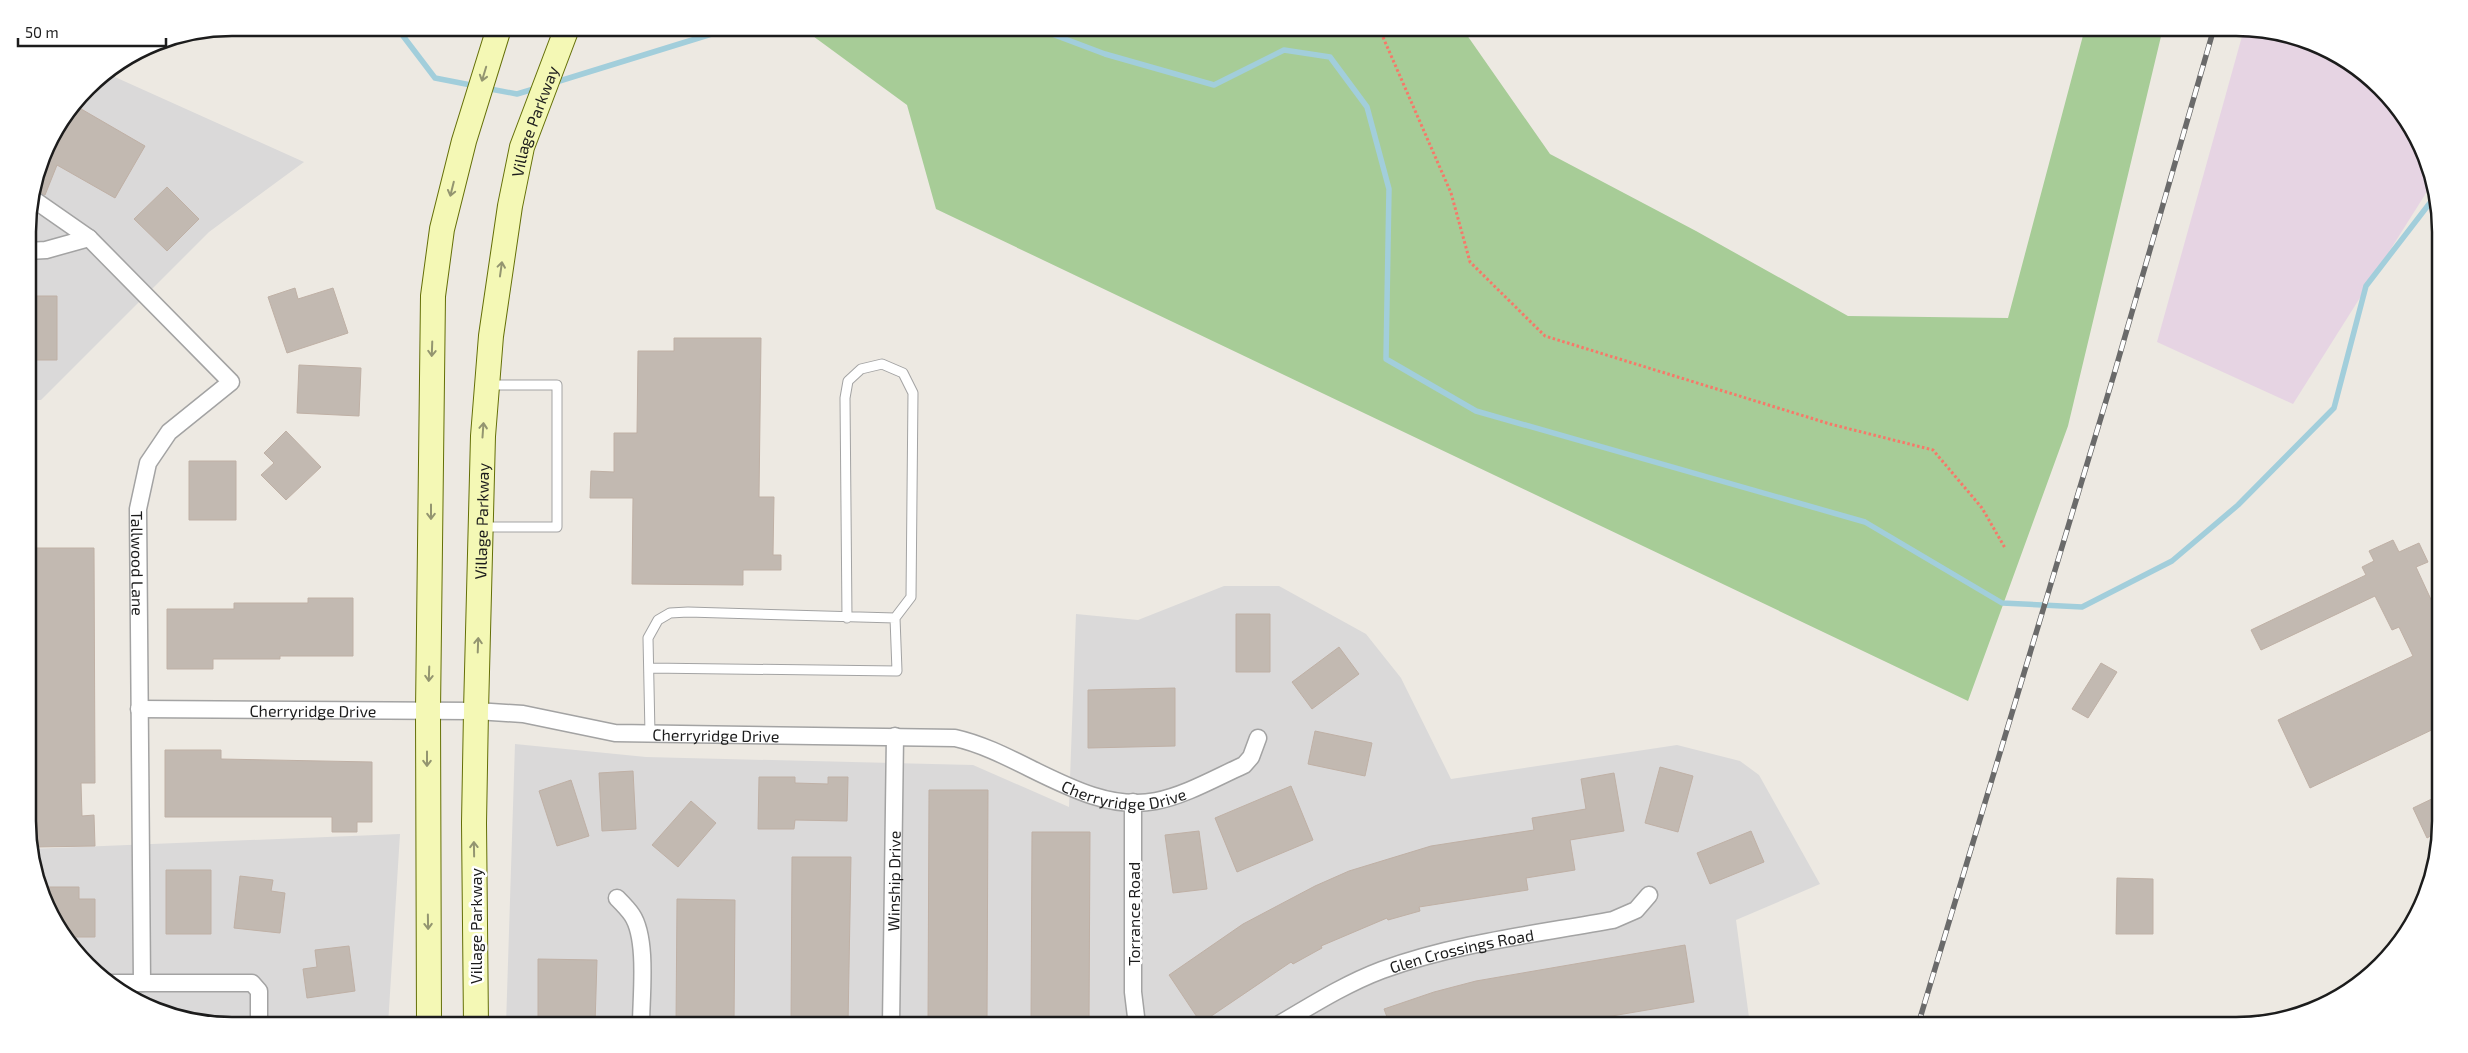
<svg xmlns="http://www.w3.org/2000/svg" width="2468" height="1053" font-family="'Exo 2',sans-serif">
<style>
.residential{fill:#dad9d9}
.industrial{fill:#e6d4e3}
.forest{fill:#a7cc97}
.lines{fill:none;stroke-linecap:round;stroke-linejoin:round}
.stream{stroke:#a2cedb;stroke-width:5.5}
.building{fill:#c2b9b1;stroke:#bfb0a5}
.lane-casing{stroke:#a3a3a3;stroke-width:11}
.street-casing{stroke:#a3a3a3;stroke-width:19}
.secondary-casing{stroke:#646f07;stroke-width:26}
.path{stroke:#f77869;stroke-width:3;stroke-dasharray:2.5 2.5;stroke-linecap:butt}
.lane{stroke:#fff;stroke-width:9}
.street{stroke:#fff;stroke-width:16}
.secondary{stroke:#f4f8b5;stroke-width:24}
.rail-casing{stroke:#6a6a6a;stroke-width:5.5}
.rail{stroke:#fff;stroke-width:4;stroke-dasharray:11;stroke-linecap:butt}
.oneway{stroke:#939570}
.labels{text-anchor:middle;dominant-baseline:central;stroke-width:5;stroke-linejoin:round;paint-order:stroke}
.street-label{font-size:16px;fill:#1c1c1c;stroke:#fff}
.rim{fill:none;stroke:#1c1c1c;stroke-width:2.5}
</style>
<rect width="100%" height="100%" fill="#ede9e2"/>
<path class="residential" d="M 106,73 L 304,162 L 209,232 L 41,400 L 28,400 L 28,219 L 49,141 L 97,79 Z
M 1224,586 L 1279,586 L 1366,634 L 1401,678 L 1451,779 L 1677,745 L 1740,761 L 1759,775 L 1820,884 L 1736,920 L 1750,1025 L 506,1025 L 515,744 L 646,757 L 973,765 L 1069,807 L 1076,614 L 1138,620 Z
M 400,834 L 388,1025 L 232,1025 L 154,1010 L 108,983 L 70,946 L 43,899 L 30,849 Z"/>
<path class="industrial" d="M 2244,29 L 2314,43 L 2360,70 L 2398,107 L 2425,154 L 2433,182 L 2293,404 L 2157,342 Z"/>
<path class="forest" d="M 802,28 L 1462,28 L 1550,154 L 1696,231 L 1848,316 L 2008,318 L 2085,28 L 2163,28 L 2068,426 L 1968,701 L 936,209 L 907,105 Z"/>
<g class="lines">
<path class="stream" d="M 397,28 L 435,78 L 476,86
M 1036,28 L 1105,54 L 1214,85 L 1284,50 L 1330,57 L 1367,107 L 1389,189 L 1386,359 L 1476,411 L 1865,522 L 2002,603 L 2082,607 L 2172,561 L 2238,505 L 2334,408 L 2366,286 L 2436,195
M 553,83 L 731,28
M 485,88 L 517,94 L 537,88"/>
</g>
<path class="building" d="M 76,106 L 145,146 L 115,198 L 57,165 L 45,195 L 36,190 L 49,141 Z
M 167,187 L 199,219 L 167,251 L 134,219 Z
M 295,288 L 298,299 L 333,288 L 348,333 L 287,353 L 268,297 Z
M 28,296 L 57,296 L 57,360 L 28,360 Z
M 674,338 L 761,338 L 759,497 L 774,497 L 773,555 L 781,555 L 781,570 L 743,570 L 743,585 L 632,584 L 633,498 L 590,498 L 591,471 L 614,472 L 614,433 L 637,433 L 638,351 L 674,351 Z
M 299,365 L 361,368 L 359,416 L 297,413 Z
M 286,431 L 321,467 L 286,500 L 261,475 L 274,463 L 264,453 Z
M 189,461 L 236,461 L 236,520 L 189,520 Z
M 2393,540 L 2399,552 L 2419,543 L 2428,562 L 2416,567 L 2440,619 L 2440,726 L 2310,788 L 2278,720 L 2413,656 L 2399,627 L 2392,630 L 2375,596 L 2261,650 L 2251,630 L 2366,575 L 2362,567 L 2374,561 L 2369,551 Z
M 30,548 L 94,548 L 95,783 L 81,783 L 82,816 L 94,815 L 95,846 L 36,847 L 33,722 L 29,722 L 29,689 L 33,689 L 33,659 L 29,659 Z
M 308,598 L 353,598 L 353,656 L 280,656 L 280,659 L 213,659 L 213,669 L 167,669 L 167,609 L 234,609 L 234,603 L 308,603 Z
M 1236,614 L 1270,614 L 1270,672 L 1236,672 Z
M 1339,647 L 1359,674 L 1312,709 L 1292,682 Z
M 2101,663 L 2117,672 L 2088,718 L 2072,709 Z
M 1175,688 L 1175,746 L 1088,748 L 1088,690 Z
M 1315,731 L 1372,743 L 1365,776 L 1308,764 Z
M 165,750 L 221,750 L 221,759 L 372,762 L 372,822 L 357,822 L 357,832 L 332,832 L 332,817 L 165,817 Z
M 1660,767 L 1693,776 L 1678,832 L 1645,823 Z
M 633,771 L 636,829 L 602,831 L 599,773 Z
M 1614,773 L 1624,831 L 1570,840 L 1575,870 L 1526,878 L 1528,890 L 1419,907 L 1420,911 L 1388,920 L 1387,918 L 1321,946 L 1322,948 L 1293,964 L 1291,962 L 1201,1023 L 1169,975 L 1243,924 L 1315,886 L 1349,871 L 1431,846 L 1534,830 L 1532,818 L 1586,809 L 1581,779 Z
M 759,777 L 795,777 L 795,783 L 828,784 L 828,777 L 848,777 L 847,821 L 795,820 L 794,829 L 758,829 Z
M 571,780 L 589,836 L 557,846 L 539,791 Z
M 1291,786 L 1313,840 L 1237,872 L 1215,818 Z
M 929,790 L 988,790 L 987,1025 L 928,1025 Z
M 2440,795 L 2438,832 L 2427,838 L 2413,808 Z
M 691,801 L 716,823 L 678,867 L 652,845 Z
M 1199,831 L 1207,889 L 1173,893 L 1165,835 Z
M 1751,831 L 1764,862 L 1710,884 L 1697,853 Z
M 1032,832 L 1090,832 L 1089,1025 L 1031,1025 Z
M 792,857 L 851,857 L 848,1025 L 791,1025 Z
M 166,870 L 211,870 L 211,934 L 166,934 Z
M 240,876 L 273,880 L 271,891 L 285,893 L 280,933 L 234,928 Z
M 2117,878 L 2153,879 L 2153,934 L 2116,934 Z
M 47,887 L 79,887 L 79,899 L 95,899 L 95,937 L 65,937 L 47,905 Z
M 677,899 L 735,900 L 734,1025 L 676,1025 Z
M 1685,945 L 1694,1002 L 1559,1025 L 1390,1025 L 1384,1009 L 1434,992 L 1476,981 Z
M 349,946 L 355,991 L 307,998 L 303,969 L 317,967 L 315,950 Z
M 538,959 L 597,960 L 595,1025 L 538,1025 Z"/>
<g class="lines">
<defs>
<path id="lane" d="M 481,527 L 557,527 L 557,385 L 487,385
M 649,668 L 897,671 L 895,618
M 650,734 L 648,638 L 658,620 L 670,613 L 688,612 L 895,618 L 911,597 L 913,393 L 903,373 L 882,364 L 861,369 L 848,381 L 845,398 L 847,618"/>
<g id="street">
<path id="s1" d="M 33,199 L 89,238 L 231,382 L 169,432 L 148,463 L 138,509 L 142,983"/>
<path d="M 28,251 L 46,250 L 89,238"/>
<path id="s2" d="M 139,709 L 476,711 L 523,714 L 615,733 L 955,738 C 1020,752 1087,815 1156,801 C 1186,795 1215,778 1244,765 L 1251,757 L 1258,738"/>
<path d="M 1133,802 L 1133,992 L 1137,1025"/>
<path d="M 617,898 C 622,903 628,909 632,915 C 648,939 641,997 641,1025"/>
<path d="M 107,983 L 252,983 L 259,991 L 259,1025"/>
<path id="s3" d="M 891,1025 L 895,736"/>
<path id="s4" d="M 1278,1025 C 1312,1005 1345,984 1382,970 C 1456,943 1536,934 1613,920 L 1636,910 L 1649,895"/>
</g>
<g id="secondary">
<path d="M 429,1025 L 428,711 L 433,296 L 442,229 L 464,141 L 499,28"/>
<path id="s5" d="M 476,1025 L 474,823 L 476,711 L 483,436 L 491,336 L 510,206 L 522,147 L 567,28"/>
</g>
</defs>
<use href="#lane" class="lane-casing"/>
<use href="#street" class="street-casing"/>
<use href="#secondary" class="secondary-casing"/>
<path class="path" d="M 1379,28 L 1451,193 L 1470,262 L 1545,336 L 1830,424 L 1933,450 L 1982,508 L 2005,548"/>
<use href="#lane" class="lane"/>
<use href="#street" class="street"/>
<use href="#secondary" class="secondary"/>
<defs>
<path id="rail" d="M 1918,1025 L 2115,371 L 2214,28"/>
</defs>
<use href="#rail" class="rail-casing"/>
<use href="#rail" class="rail"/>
</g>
<defs><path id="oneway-shaft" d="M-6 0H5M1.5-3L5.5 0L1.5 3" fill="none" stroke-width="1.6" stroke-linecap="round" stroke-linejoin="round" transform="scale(1.25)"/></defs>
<g class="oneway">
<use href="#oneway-shaft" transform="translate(484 74) rotate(107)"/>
<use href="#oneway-shaft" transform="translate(452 189) rotate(104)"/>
<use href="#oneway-shaft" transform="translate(501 269) rotate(-82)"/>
<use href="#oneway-shaft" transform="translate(432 349) rotate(92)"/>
<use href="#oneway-shaft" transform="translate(483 430) rotate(-86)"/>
<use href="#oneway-shaft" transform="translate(431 512) rotate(90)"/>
<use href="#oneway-shaft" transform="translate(478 645) rotate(-88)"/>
<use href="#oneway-shaft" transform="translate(429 674) rotate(92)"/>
<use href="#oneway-shaft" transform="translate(427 759) rotate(90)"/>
<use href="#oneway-shaft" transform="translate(474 849) rotate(-91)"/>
<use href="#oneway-shaft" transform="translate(428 922) rotate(89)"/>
</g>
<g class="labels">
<g class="street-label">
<text stroke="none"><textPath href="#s5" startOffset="909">Village Parkway</textPath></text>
<text stroke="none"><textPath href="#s5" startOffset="504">Village Parkway</textPath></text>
<text stroke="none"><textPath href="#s1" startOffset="489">Tallwood Lane</textPath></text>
<text stroke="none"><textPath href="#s2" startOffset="174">Cherryridge Drive</textPath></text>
<text stroke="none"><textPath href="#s2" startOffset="579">Cherryridge Drive</textPath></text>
<text stroke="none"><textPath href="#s2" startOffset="999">Cherryridge Drive</textPath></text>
<text stroke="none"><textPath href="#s3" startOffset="144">Winship Drive</textPath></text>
<text transform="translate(1133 914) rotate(-90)">Torrance Road</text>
<text transform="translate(475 926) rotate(-90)">Village Parkway</text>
<text stroke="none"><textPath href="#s4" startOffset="200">Glen Crossings Road</textPath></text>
</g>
</g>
<path d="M0 0H2468V1053H0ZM232 36H2236A196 196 0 0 1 2432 232V821A196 196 0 0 1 2236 1017H232A196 196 0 0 1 36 821V232A196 196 0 0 1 232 36Z" fill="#fff" fill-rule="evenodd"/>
<path class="rim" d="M232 36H2236A196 196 0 0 1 2432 232V821A196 196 0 0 1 2236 1017H232A196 196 0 0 1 36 821V232A196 196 0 0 1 232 36Z"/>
<path d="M18 38v8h148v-8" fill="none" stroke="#1c1c1c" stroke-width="2.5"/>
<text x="25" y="38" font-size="15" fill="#1c1c1c" stroke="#ffffff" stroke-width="4" paint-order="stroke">50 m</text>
</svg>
